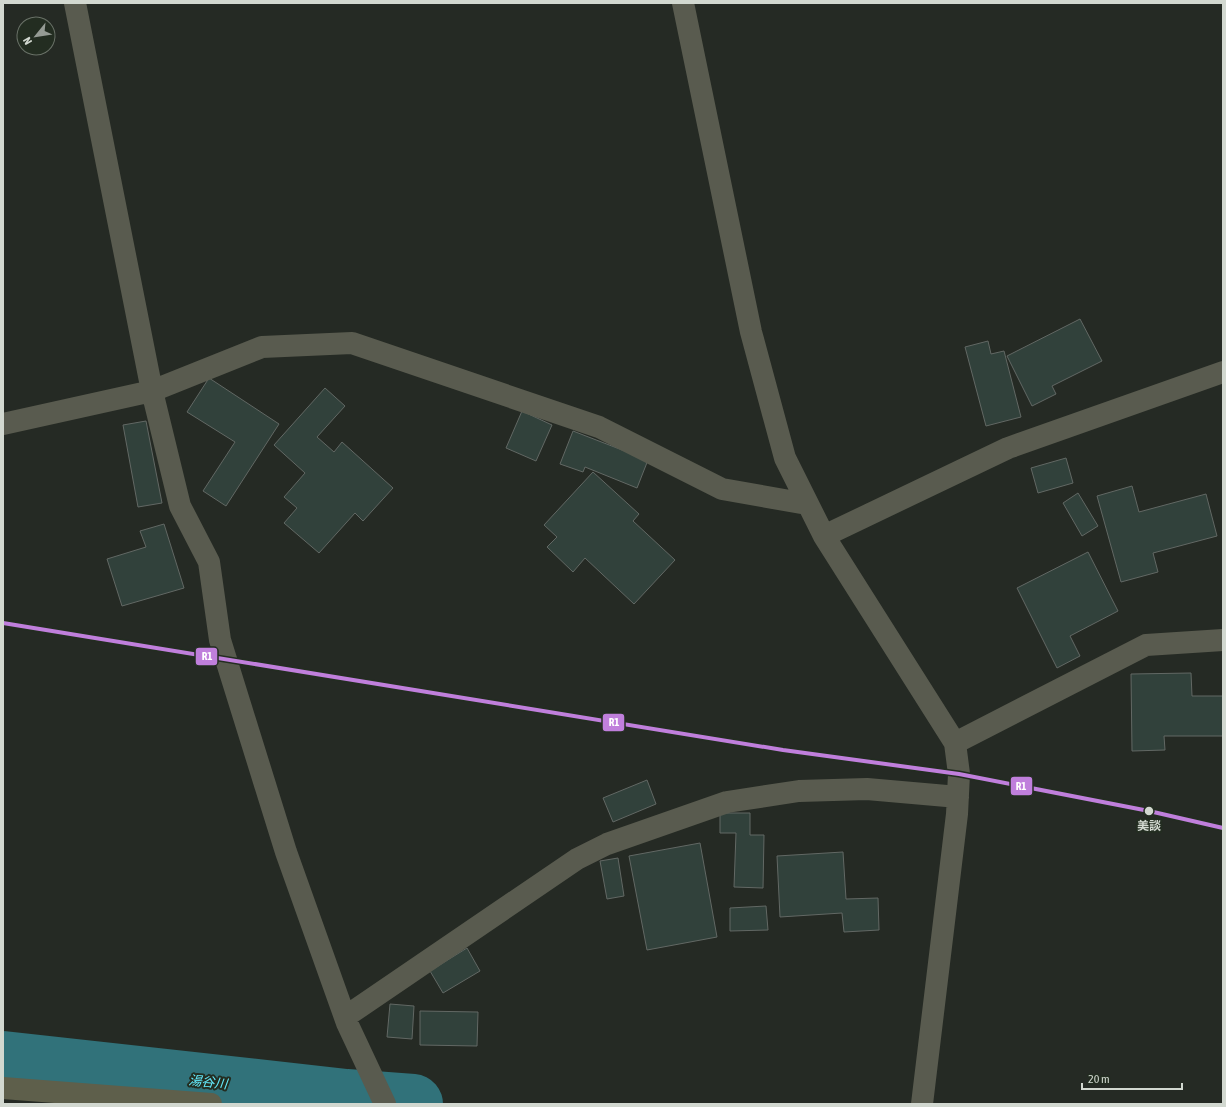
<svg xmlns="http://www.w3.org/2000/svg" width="1226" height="1107" font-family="'Asap Condensed','Noto Sans JP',sans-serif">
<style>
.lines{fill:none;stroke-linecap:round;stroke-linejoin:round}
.stream{stroke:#31727a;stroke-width:10}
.river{stroke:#31727a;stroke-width:60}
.building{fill:#31413b;stroke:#626864}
.street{stroke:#595b4f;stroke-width:22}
.highway{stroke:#5e5f4b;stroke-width:22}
.rail-1-casing{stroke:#232d21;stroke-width:7}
.rail-1{stroke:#c07fdc;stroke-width:4}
.stop-dot{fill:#d2d8d0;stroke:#232d21;stroke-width:1.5}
.labels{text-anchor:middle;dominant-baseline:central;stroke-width:4;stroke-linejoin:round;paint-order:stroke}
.stop-label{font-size:12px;font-weight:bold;fill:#d2d8d0;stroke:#232d21}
.water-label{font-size:13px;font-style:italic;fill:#64edff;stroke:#232d21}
.line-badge{stroke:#232d21;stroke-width:1.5}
.badge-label{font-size:11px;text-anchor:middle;font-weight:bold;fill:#fff}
</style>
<rect width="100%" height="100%" fill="#252a24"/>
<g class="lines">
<path class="stream" d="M 141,1099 L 151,1077"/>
<path class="river" d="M 3,1061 L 346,1099 L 413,1104"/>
</g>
<path class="building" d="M 1080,319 L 1102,361 L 1052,386 L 1056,394 L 1032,406 L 1007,356 Z
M 988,341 L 991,354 L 1004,351 L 1021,417 L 986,426 L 965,347 Z
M 209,378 L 279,424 L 226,506 L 203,491 L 235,442 L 187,412 Z
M 325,388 L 345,406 L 317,437 L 334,452 L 342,442 L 393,488 L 363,521 L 355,513 L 319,553 L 284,523 L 297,508 L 284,497 L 305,473 L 274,445 Z
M 522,411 L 552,425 L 536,461 L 506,448 Z
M 146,421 L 162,503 L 138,507 L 123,425 Z
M 573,431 L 648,460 L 637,488 L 585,467 L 583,472 L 560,464 Z
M 1066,458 L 1073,483 L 1038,493 L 1031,468 Z
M 593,472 L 639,514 L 633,521 L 675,560 L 634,604 L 585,558 L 573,572 L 547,547 L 557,537 L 544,525 Z
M 1132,486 L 1139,512 L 1206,494 L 1217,536 L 1153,553 L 1158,572 L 1121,582 L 1097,496 Z
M 1078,493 L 1098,526 L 1082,536 L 1063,503 Z
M 164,524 L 184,588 L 122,606 L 107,559 L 146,547 L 140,531 Z
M 1088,552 L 1118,611 L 1070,636 L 1080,656 L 1057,668 L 1017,588 Z
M 1191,673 L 1192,696 L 1223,696 L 1223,736 L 1164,736 L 1165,750 L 1132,751 L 1131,674 Z
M 647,780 L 656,804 L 613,822 L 603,798 Z
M 720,813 L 750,813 L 750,835 L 764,835 L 763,888 L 734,887 L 736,833 L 720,833 Z
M 700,843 L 717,937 L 647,950 L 629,856 Z
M 843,852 L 846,899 L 878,898 L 879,930 L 844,932 L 842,913 L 780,917 L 777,856 Z
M 618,858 L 624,896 L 607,899 L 600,861 Z
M 766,906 L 768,930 L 730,931 L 730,908 Z
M 467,948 L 480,971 L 443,993 L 430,971 Z
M 390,1004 L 414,1006 L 412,1039 L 387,1037 Z
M 420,1011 L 478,1012 L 477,1046 L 420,1045 Z"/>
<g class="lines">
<path class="street" d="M 75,3 L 152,391 L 180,506 L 209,562 L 220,640 L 286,852 L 347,1023 L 385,1104
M 683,3 L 751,332 L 785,458 L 824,536 L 955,743 L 959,774 L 957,814 L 922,1104
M 3,424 L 152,391 L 262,347 L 352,343 L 599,427 L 722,489 L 807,504
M 824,536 L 1008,448 L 1223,372
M 955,743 L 1146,645 L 1223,640
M 345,1017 L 577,859 L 607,844 L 727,802 L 799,791 L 867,789 L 958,797"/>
<path class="highway" d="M 3,1088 L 211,1104"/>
<defs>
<path id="rail-1" d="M 3,623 L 783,750 L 959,774 L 1149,811 L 1223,828"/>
</defs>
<use href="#rail-1" class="rail-1-casing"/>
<use href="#rail-1" class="rail-1"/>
</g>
<circle class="stop-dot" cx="1149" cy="811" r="5"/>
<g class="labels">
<g class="stop-label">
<text x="1149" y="826">美談</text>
</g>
<g class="water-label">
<text transform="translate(208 1082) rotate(6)">湯谷川</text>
</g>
</g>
<g class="line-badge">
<rect x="195" y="647" width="23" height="19" rx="4" fill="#c07fdc"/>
<rect x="602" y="713" width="23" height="19" rx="4" fill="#c07fdc"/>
<rect x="1010" y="776" width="23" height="20" rx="4" fill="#c07fdc"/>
</g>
<g class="badge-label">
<text x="207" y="660">R1</text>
<text x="614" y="726">R1</text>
<text x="1021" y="790">R1</text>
</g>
<rect width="1226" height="1107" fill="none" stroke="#d2d8d0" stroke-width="8"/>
<g transform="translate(36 36) rotate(240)"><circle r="19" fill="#232d21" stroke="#697167"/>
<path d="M0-3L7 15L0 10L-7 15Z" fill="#959b94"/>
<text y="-6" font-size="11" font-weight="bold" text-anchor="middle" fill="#d2d8d0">N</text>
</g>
<path d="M1082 1083v6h100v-6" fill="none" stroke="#d2d8d0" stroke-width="2"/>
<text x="1088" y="1083" font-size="12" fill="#d2d8d0" stroke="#232d21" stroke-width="3" paint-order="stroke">20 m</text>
</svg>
